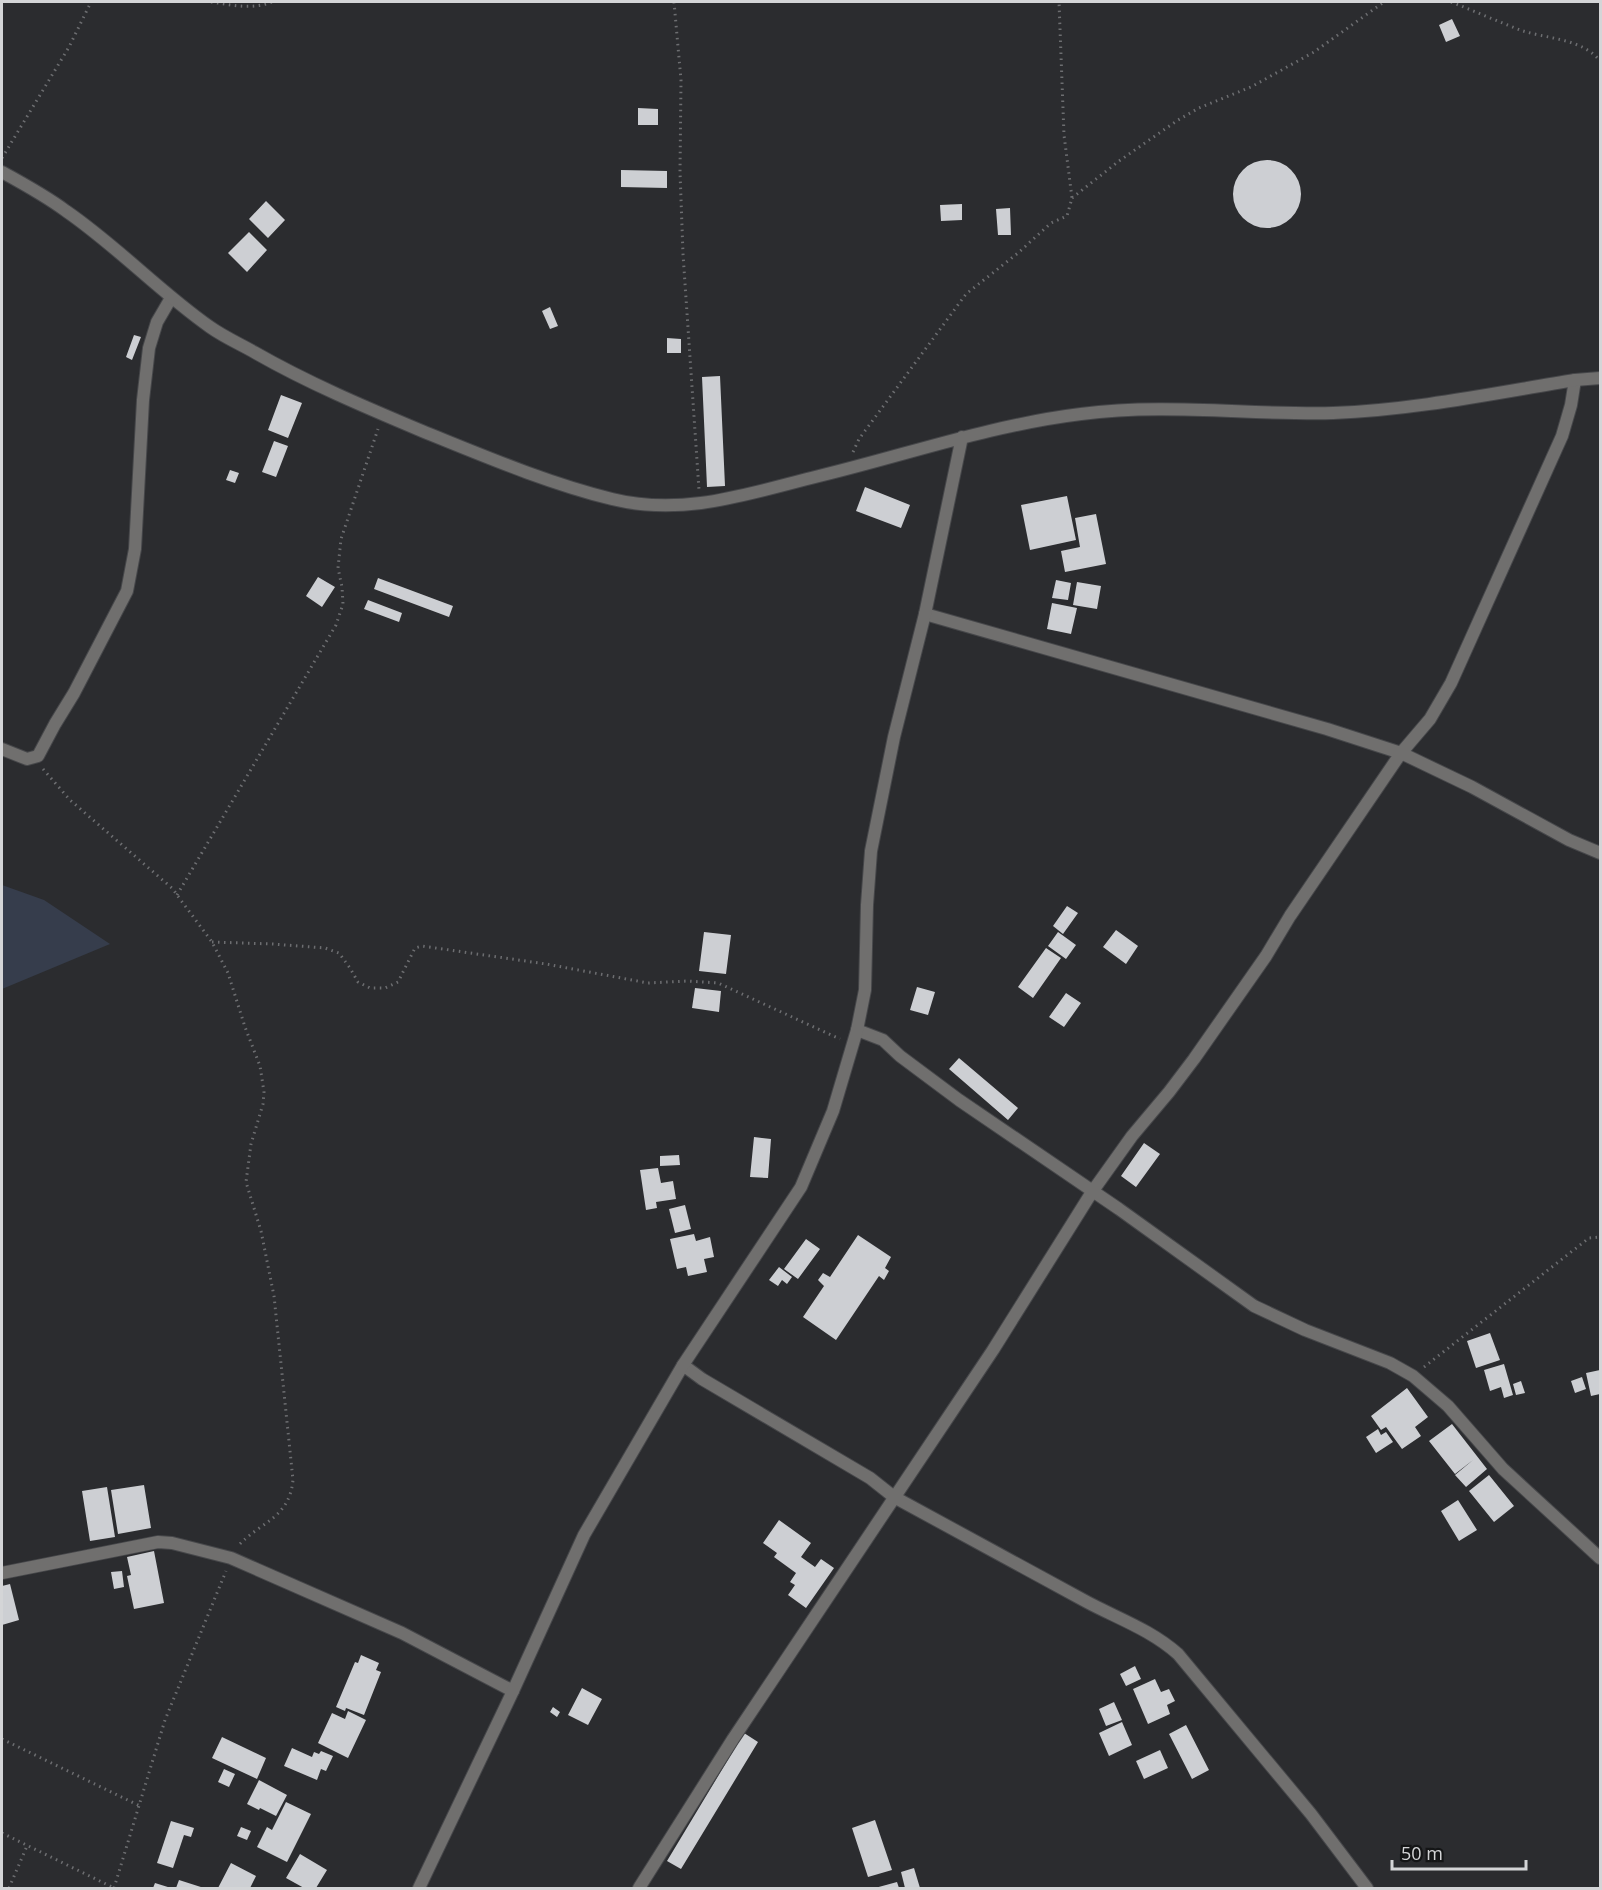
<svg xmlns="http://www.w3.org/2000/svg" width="1602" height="1890" font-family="'Open Sans',sans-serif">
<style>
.green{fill:#363d4c}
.building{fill:#cdcfd3}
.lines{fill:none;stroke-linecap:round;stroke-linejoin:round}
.minor-casing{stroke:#46474a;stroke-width:14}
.tertiary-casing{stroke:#46474a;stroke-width:14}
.path{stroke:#6d6e71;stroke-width:3;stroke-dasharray:1.5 4.5;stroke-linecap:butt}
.minor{stroke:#706f6e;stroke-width:12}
.tertiary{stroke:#706f6e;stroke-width:12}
</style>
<rect width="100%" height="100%" fill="#2b2c2f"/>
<path class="green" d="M 2,885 L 44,900 L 110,944 L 2,989 Z"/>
<path class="building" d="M 1452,19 L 1460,36 L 1446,42 L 1439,25 Z
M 638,108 L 658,109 L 658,125 L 638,125 Z
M1233 194a34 34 0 1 1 68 0a34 34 0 1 1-68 0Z
M 621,170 L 667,171 L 667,188 L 621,187 Z
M 266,201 L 285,220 L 268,238 L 249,219 Z
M 962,204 L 962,220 L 941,221 L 940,205 Z
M 1010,208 L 1011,235 L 998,235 L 996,209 Z
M 249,232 L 267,250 L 247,272 L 228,253 Z
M 550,307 L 558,326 L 550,329 L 542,311 Z
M 134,335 L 141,337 L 132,360 L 126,357 Z
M 667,338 L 681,339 L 681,353 L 667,353 Z
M 720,376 L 725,486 L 707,487 L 702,377 Z
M 281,395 L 302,403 L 288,438 L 268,430 Z
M 274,441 L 288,446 L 276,477 L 262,472 Z
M 230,470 L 239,473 L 235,483 L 226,480 Z
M 865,487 L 910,505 L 901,528 L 856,511 Z
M 1067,496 L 1076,540 L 1030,550 L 1021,505 Z
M 1096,514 L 1106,564 L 1065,572 L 1061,551 L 1080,547 L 1075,518 Z
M 318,577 L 335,587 L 322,607 L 306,596 Z
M 378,578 L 453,606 L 449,617 L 374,589 Z
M 1056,580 L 1071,583 L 1068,600 L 1052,598 Z
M 1077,582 L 1101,586 L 1097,609 L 1073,605 Z
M 368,600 L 402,613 L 399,622 L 364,609 Z
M 1052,603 L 1077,608 L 1071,634 L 1047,629 Z
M 1067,906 L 1078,913 L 1063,934 L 1053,926 Z
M 1116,930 L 1138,946 L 1126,964 L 1103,947 Z
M 704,932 L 731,935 L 726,974 L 699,971 Z
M 1058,932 L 1076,945 L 1066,959 L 1048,946 Z
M 1046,948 L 1061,958 L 1033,998 L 1018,987 Z
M 917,987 L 935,992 L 928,1015 L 910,1010 Z
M 695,988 L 721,991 L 719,1012 L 692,1008 Z
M 1066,993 L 1081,1003 L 1064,1027 L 1049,1017 Z
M 959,1058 L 1018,1108 L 1008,1120 L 949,1069 Z
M 754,1137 L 771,1139 L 768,1178 L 750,1177 Z
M 1144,1143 L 1160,1154 L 1136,1187 L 1121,1176 Z
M 679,1155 L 680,1165 L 660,1166 L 660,1156 Z
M 658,1168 L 661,1183 L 673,1181 L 676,1199 L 656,1202 L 657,1208 L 646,1210 L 640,1170 Z
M 685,1205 L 691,1229 L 675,1233 L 669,1209 Z
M 694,1234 L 696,1241 L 710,1237 L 714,1257 L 704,1259 L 707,1272 L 688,1276 L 686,1267 L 677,1269 L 670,1239 Z
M 858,1235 L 891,1257 L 885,1268 L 889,1271 L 884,1280 L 879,1276 L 836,1340 L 803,1317 L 824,1286 L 818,1280 L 823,1273 L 830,1277 Z
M 806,1239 L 820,1249 L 798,1279 L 784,1269 Z
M 779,1267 L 792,1277 L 787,1284 L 782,1280 L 778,1286 L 769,1280 Z
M 1490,1333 L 1500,1360 L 1476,1368 L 1467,1341 Z
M 1504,1364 L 1513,1395 L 1504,1398 L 1501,1387 L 1490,1391 L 1484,1370 Z
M 1600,1370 L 1600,1394 L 1591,1396 L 1586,1373 Z
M 1582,1377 L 1586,1389 L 1575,1393 L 1571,1381 Z
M 1521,1381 L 1525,1393 L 1516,1395 L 1513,1384 Z
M 1407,1388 L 1428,1417 L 1415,1427 L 1421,1436 L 1402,1449 L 1386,1427 L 1381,1430 L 1371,1416 Z
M 1452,1424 L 1487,1469 L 1466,1487 L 1455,1475 L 1473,1460 L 1455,1474 L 1429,1441 Z
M 1378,1429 L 1381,1435 L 1386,1432 L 1393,1442 L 1376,1453 L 1366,1437 Z
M 1489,1475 L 1514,1506 L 1494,1522 L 1469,1491 Z
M 144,1485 L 151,1528 L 118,1534 L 111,1490 Z
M 107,1487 L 115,1537 L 90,1541 L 82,1491 Z
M 1458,1500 L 1477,1530 L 1459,1541 L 1441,1511 Z
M 779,1520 L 811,1543 L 801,1557 L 815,1567 L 821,1559 L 834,1568 L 806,1608 L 788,1595 L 795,1585 L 790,1582 L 796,1573 L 774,1557 L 777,1553 L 763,1543 Z
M 154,1551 L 164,1603 L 134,1609 L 127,1576 L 131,1575 L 127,1557 Z
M 122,1571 L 124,1587 L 114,1589 L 111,1572 Z
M 10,1584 L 19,1620 L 2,1625 L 2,1586 Z
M 361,1655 L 379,1663 L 376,1670 L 381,1672 L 364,1715 L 346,1708 L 345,1711 L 336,1707 L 355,1662 L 358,1663 Z
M 1135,1666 L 1141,1679 L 1126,1686 L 1120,1674 Z
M 1155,1679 L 1161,1692 L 1169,1689 L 1175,1701 L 1167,1705 L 1170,1714 L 1148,1724 L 1133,1689 Z
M 582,1688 L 602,1699 L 588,1725 L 568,1715 Z
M 1114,1702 L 1122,1720 L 1106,1726 L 1099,1709 Z
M 553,1707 L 560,1712 L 557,1717 L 550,1712 Z
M 348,1711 L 366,1720 L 348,1758 L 318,1743 L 332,1713 L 345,1719 Z
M 1122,1722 L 1132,1745 L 1109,1756 L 1099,1733 Z
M 1186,1725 L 1209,1770 L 1192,1779 L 1169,1734 Z
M 744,1733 L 758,1742 L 681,1869 L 667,1861 Z
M 222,1737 L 266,1758 L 257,1779 L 212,1758 Z
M 292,1748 L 312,1757 L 314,1752 L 319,1754 L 321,1751 L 333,1756 L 326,1771 L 321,1769 L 317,1780 L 284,1766 Z
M 1160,1750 L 1168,1768 L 1144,1779 L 1136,1761 Z
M 224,1769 L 235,1774 L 229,1787 L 218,1782 Z
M 259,1780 L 287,1795 L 276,1816 L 260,1808 L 259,1810 L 247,1804 Z
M 286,1802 L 311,1814 L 287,1862 L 257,1847 L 267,1827 L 272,1830 Z
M 875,1820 L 892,1870 L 868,1877 L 852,1828 Z
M 171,1821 L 194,1828 L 191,1837 L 184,1835 L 173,1868 L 157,1863 Z
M 241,1827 L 251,1831 L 247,1840 L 237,1836 Z
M 300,1854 L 327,1870 L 316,1888 L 304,1888 L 286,1878 Z
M 231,1863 L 256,1876 L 250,1888 L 218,1888 Z
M 914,1868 L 920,1888 L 905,1888 L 901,1872 Z
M 179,1880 L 204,1888 L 176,1888 Z
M 897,1882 L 899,1888 L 875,1888 Z
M 155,1883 L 171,1888 L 153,1888 Z"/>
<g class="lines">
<defs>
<path id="minor" d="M 925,614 L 1327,729 L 1401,753 L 1472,787 L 1569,840 L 1600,853
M 2,749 L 27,759 L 38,756 L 55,724 L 74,693 L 127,591 L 135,549 L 143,400 L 149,348 L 157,322 L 171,298
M 857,1030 L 883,1040 L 900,1056 L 959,1100 L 1119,1209 L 1254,1306 L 1305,1330 L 1390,1363 L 1413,1376 L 1448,1406 L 1503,1469 L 1600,1558
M 683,1365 L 702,1379 L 870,1478 L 894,1497 C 958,1532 1023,1567 1087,1602 C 1119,1619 1151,1630 1178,1654 L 1311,1814 L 1367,1888
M 2,1573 L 158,1542 L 172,1543 L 231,1558 L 402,1633 L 513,1691
M 639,1888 L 733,1739 L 993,1350 L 1092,1192 L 1132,1136 L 1169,1092 L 1194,1059 L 1266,956 L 1290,916 L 1401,753 L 1430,719 L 1451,683 L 1562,436 L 1571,405 L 1575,380"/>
<path id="tertiary" d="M 2,172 C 24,184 46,196 66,211 C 117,246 160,292 210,327 C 224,337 240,344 254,352 C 308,383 365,407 422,431 C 484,456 547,483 612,499 C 684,517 750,493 819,476 C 906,455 991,425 1081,414 C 1165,403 1249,415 1333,413 C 1414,410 1495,393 1575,380 L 1600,378
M 419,1888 L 513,1691 L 584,1535 L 683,1365 L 801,1187 L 833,1111 L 857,1030 L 865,990 L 867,905 L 871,851 L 894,737 L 925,614 L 962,437"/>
</defs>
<use href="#minor" class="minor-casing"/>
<use href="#tertiary" class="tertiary-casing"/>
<path class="path" d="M 211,2 C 232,5 252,10 272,2
M 674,2 L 681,80 L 680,172 L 683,254 L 699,490
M 1451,2 C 1474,11 1497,21 1520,30 C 1546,39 1582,38 1600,61
M 2,158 L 69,47 L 91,2
M 1072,198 L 1119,161 L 1178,120 L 1199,108 L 1251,87 L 1314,52 L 1384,2
M 853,452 L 859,439 L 966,294 L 1018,253 L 1051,223 L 1067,216 L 1072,198 L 1064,135 L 1059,2
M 43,769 L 70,800 L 173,889 L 177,895 L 212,942 L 228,973 L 245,1027 L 260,1066 L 264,1092 L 263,1104 L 251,1144 L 246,1182 L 261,1231 L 274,1296 L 293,1480 C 289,1519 261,1521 238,1546
M 177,895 L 336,625 L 343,604 L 342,587 L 338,568 L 341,539 L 378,429
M 212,942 L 272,944 L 325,948 L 339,953 L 350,968 L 358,982 L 370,988 L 385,988 L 398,982 L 415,948 L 422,946 L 546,964 L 648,983 L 688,981 L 718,983 L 840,1039
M 1424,1367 L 1589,1238 L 1600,1237
M 2,1739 L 140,1806
M 2,1833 L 114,1888
M 9,1888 L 27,1846
M 114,1888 L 165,1720 L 226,1571"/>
<use href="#minor" class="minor"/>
<use href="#tertiary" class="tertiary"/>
</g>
<rect width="1602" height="1890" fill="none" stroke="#d4d5d7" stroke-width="6"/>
<path d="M1392 1860v9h134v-9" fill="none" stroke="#d4d5d7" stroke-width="3"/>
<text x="1401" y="1860" font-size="18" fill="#d4d5d7" stroke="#141516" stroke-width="4.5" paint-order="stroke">50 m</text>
</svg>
